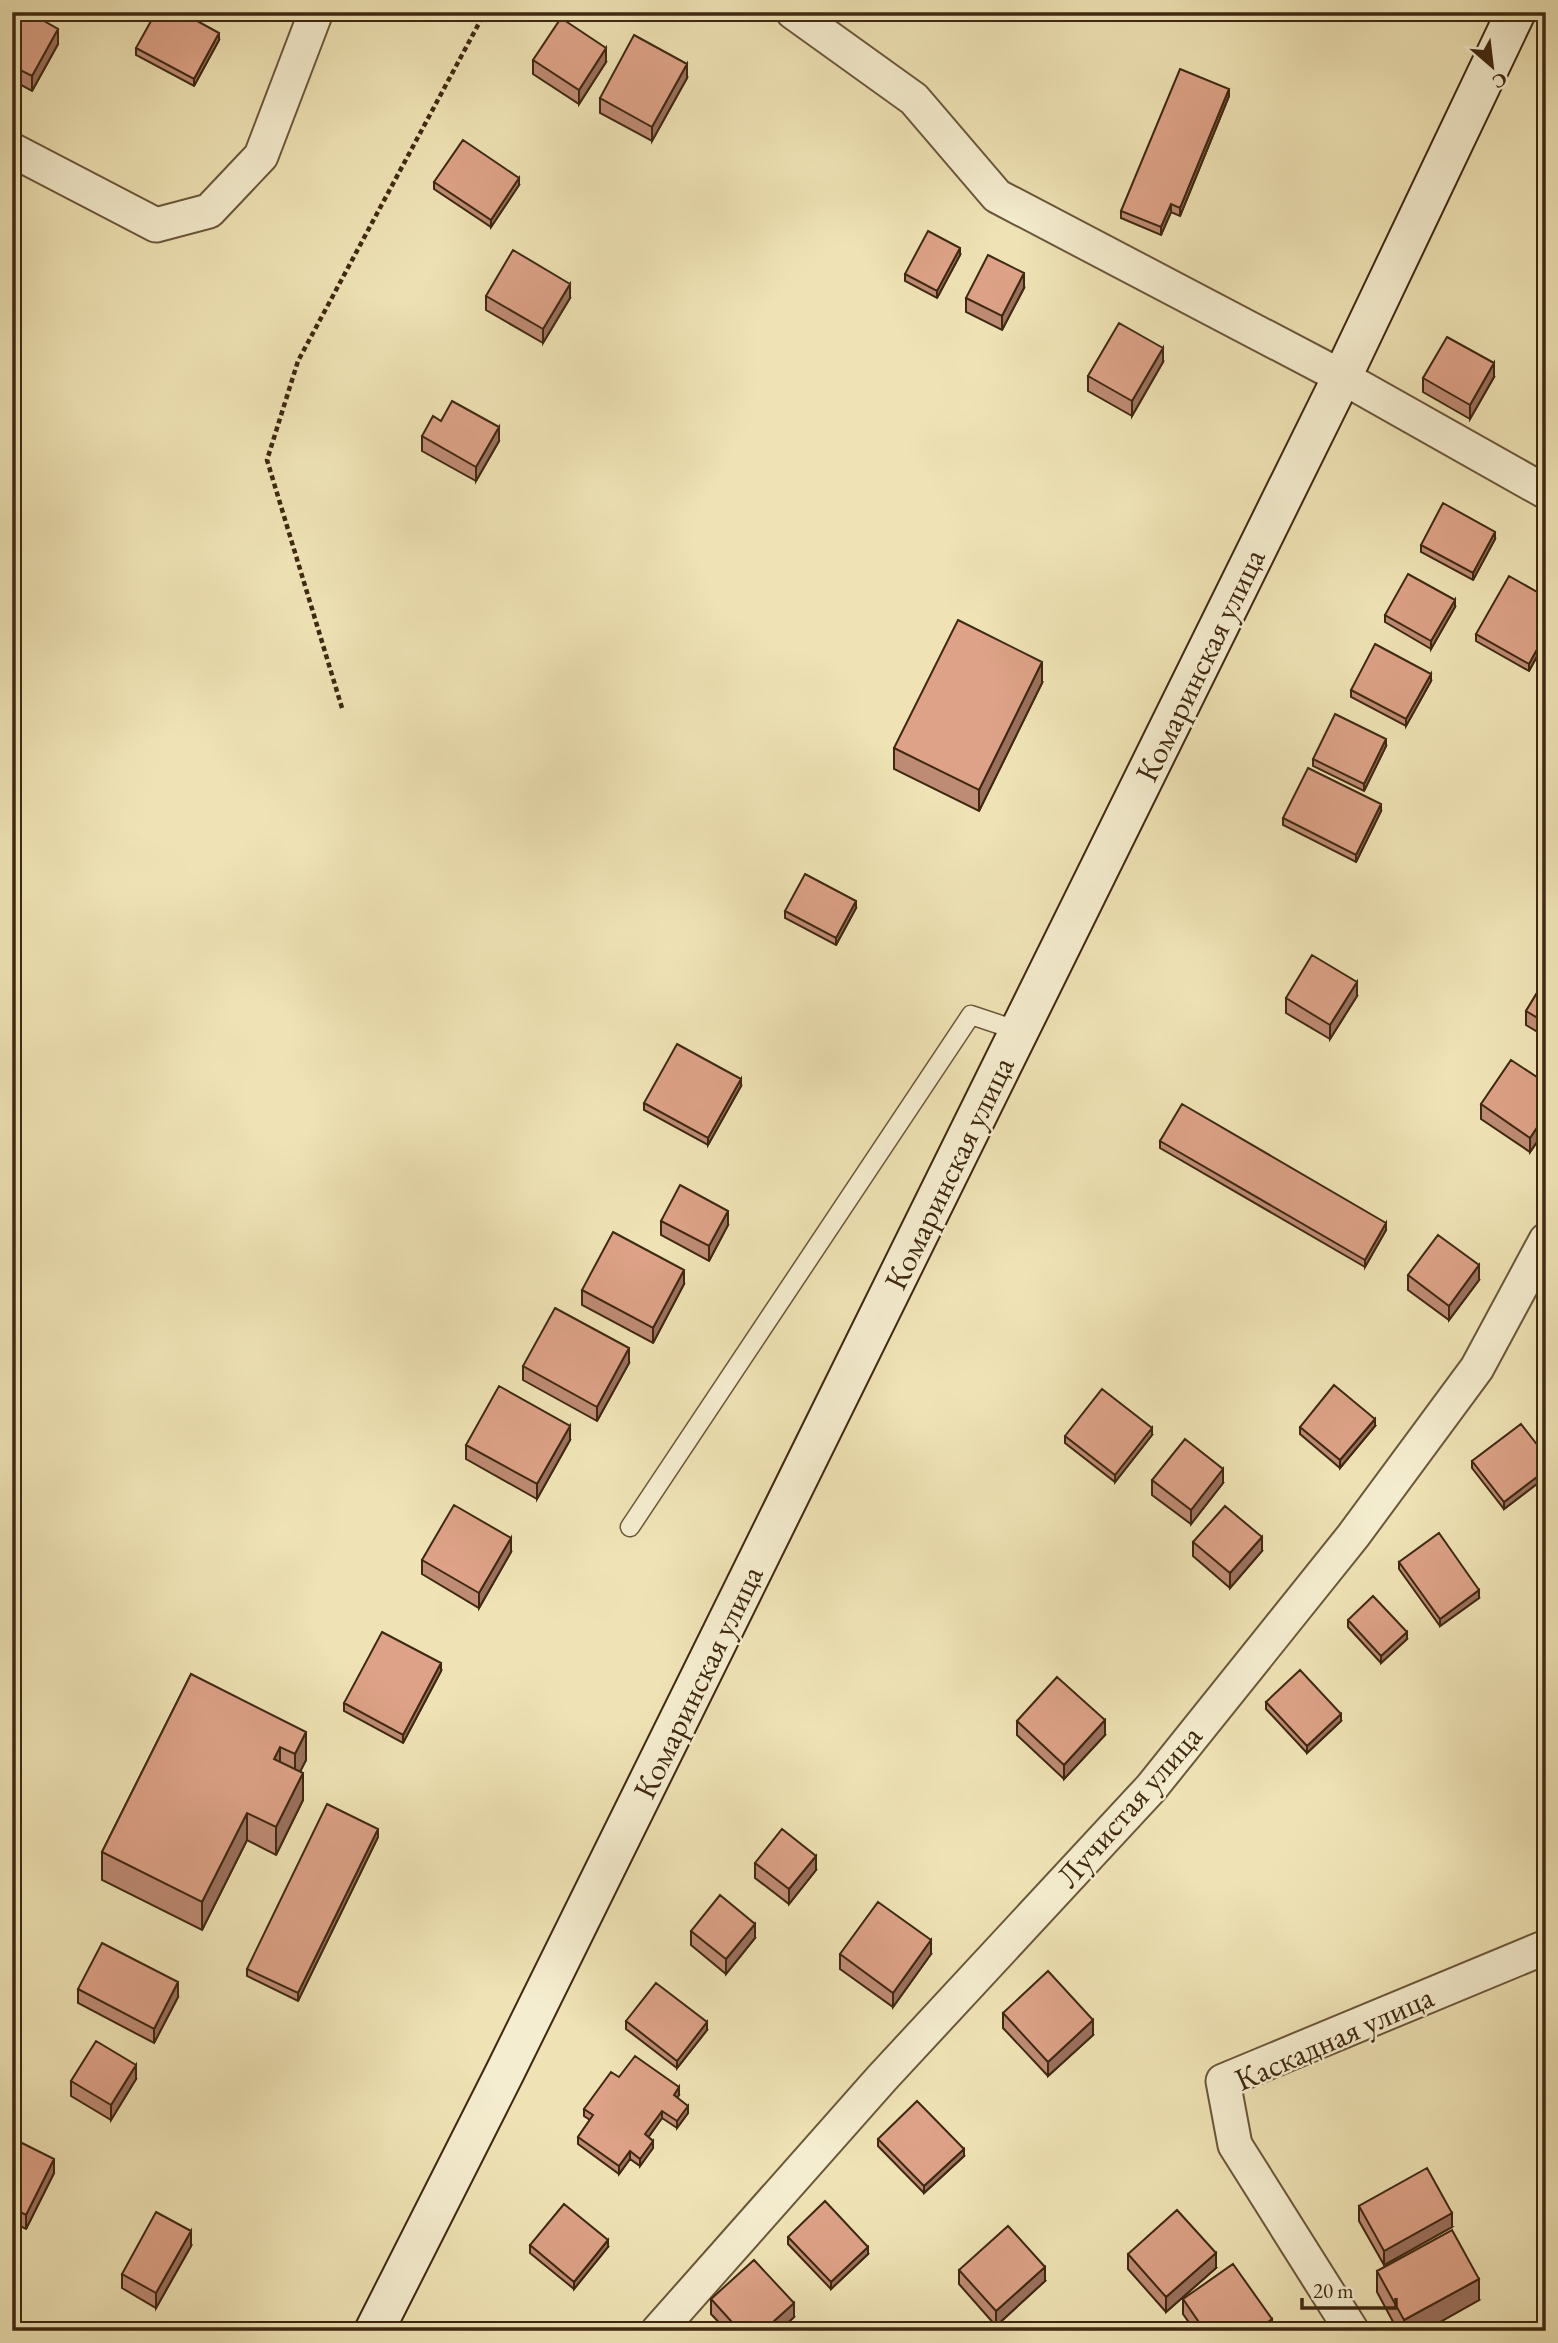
<svg xmlns="http://www.w3.org/2000/svg" width="1558" height="2343" font-family="'EB Garamond',serif">
<style>
.lines{fill:none;stroke-linecap:round;stroke-linejoin:round}
.lane-casing{stroke:#6b573a;stroke-width:21}
.street-casing{stroke:#6b573a;stroke-width:37}
.secondary-casing{stroke:#3f2811;stroke-width:42}
.path{stroke:#3f2811;stroke-width:4.5;stroke-dasharray:5 3.5;stroke-linecap:butt}
.lane{stroke:#f5edcf;stroke-width:18}
.street{stroke:#f5edcf;stroke-width:33}
.secondary{stroke:#f5edcf;stroke-width:38}
.wall{fill:#be8b74;stroke:#3f2811;stroke-width:2}
.shaded-wall{fill:#9b715e;stroke:#3f2811;stroke-width:2}
.building{fill:#dda287;stroke:#3f2811;stroke-width:2}
.labels{text-anchor:middle;dominant-baseline:central;stroke-width:5;stroke-linejoin:round;paint-order:stroke}
.street-label{font-size:32px;fill:#3f2811;stroke:#f5edcf}
</style>
<rect width="100%" height="100%" fill="#efe3b5"/>
<filter id="stains"><feTurbulence type="fractalNoise" baseFrequency=".00286" numOctaves="4"/><feColorMatrix values="0 0 0 0 .2 0 0 0 0 .09 0 0 0 0 .02 0 0 0 .5 -.17"/></filter>
<radialGradient id="worn" r=".72"><stop offset=".6" stop-color="#630" stop-opacity="0"/><stop offset="1" stop-color="#630" stop-opacity=".3"/></radialGradient>
<g class="lines">
<defs>
<path id="lane" d="M 630,1527 L 971,1015 L 1019,1031"/>
<path id="street" d="M 793,12 L 914,99 L 997,196 L 1342,377 L 1546,492
M 12,150 L 156,225 L 209,211 L 261,156 L 316,12
M 658,2331 L 882,2078 L 1151,1788 L 1353,1536 L 1477,1368 L 1546,1240
M 1352,2331 L 1235,2145 L 1223,2081 L 1546,1947"/>
<path id="secondary" d="M 374,2331 L 505,2072 L 1342,377 L 1516,12"/>
</defs>
<use href="#lane" class="lane-casing"/>
<use href="#street" class="street-casing"/>
<use href="#secondary" class="secondary-casing"/>
<path class="path" d="M 342,708 L 267,460 L 298,361 L 485,12"/>
<use href="#lane" class="lane"/>
<use href="#street" class="street"/>
<use href="#secondary" class="secondary"/>
</g>
<path class="wall" d="M 12,12 L 58,44 L 32,91 L 12,80 Z
M 887,12 L 905,12 L 902,19 Z
M 219,40 L 194,86 L 136,55 L 136,48 Z
M 533,60 L 606,62 L 579,104 L 533,74 Z
M 687,78 L 652,141 L 600,113 L 600,98 Z
M 1229,96 L 1180,216 L 1171,212 L 1161,235 L 1121,218 L 1121,211 Z
M 434,182 L 519,185 L 491,227 L 434,189 Z
M 960,255 L 937,298 L 905,281 L 905,274 Z
M 1024,288 L 1002,330 L 966,312 L 966,298 Z
M 486,296 L 570,298 L 543,343 L 486,310 Z
M 1163,362 L 1132,416 L 1088,391 L 1088,376 Z
M 1494,377 L 1470,419 L 1423,392 L 1423,378 Z
M 441,421 L 499,441 L 476,481 L 422,451 L 422,436 Z
M 1495,539 L 1473,580 L 1421,552 L 1421,545 Z
M 1546,597 L 1546,640 L 1529,671 L 1476,641 L 1476,634 Z
M 1455,607 L 1431,649 L 1385,622 L 1385,615 Z
M 1431,681 L 1406,726 L 1351,697 L 1351,690 Z
M 1042,683 L 979,811 L 894,769 L 894,748 Z
M 1386,746 L 1364,791 L 1313,766 L 1313,759 Z
M 1381,811 L 1356,862 L 1283,825 L 1283,818 Z
M 856,908 L 836,945 L 785,918 L 785,911 Z
M 1546,978 L 1546,1037 L 1526,1025 L 1526,1011 Z
M 1357,996 L 1330,1039 L 1286,1013 L 1286,998 Z
M 1546,1083 L 1546,1129 L 1530,1152 L 1481,1119 L 1481,1104 Z
M 741,1086 L 708,1145 L 644,1110 L 644,1103 Z
M 1160,1141 L 1386,1230 L 1365,1267 L 1160,1148 Z
M 661,1221 L 728,1225 L 709,1261 L 661,1235 Z
M 1408,1275 L 1479,1280 L 1449,1320 L 1408,1290 Z
M 684,1284 L 653,1343 L 582,1305 L 582,1290 Z
M 629,1363 L 597,1421 L 523,1380 L 523,1366 Z
M 1375,1426 L 1340,1468 L 1300,1434 L 1300,1427 Z
M 1152,1435 L 1115,1482 L 1065,1443 L 1065,1436 Z
M 570,1440 L 537,1499 L 466,1459 L 466,1445 Z
M 1546,1456 L 1546,1477 L 1504,1509 L 1472,1468 L 1472,1461 Z
M 1152,1480 L 1223,1483 L 1191,1524 L 1152,1495 Z
M 1193,1542 L 1262,1551 L 1230,1588 L 1193,1556 Z
M 511,1552 L 479,1608 L 422,1574 L 422,1560 Z
M 1399,1562 L 1479,1598 L 1440,1626 L 1399,1569 Z
M 1348,1620 L 1407,1639 L 1381,1663 L 1348,1627 Z
M 441,1671 L 403,1743 L 344,1711 L 344,1703 Z
M 191,1674 L 306,1760 L 300,1771 L 303,1800 L 276,1855 L 247,1840 L 202,1930 L 102,1880 L 102,1852 Z
M 1266,1702 L 1341,1721 L 1307,1753 L 1266,1709 Z
M 1017,1721 L 1105,1735 L 1064,1779 L 1017,1735 Z
M 378,1837 L 298,2001 L 247,1976 L 247,1969 Z
M 755,1863 L 816,1870 L 789,1904 L 755,1878 Z
M 691,1931 L 755,1938 L 726,1974 L 691,1945 Z
M 840,1954 L 931,1954 L 893,2007 L 840,1969 Z
M 78,1989 L 178,1997 L 154,2043 L 78,2003 Z
M 1003,2013 L 1093,2035 L 1048,2076 L 1003,2028 Z
M 626,2021 L 707,2030 L 677,2068 L 626,2029 Z
M 619,2077 L 679,2095 L 677,2098 L 688,2113 L 677,2128 L 662,2118 L 648,2137 L 653,2148 L 640,2166 L 630,2159 L 619,2174 L 578,2144 L 578,2137 L 590,2120 L 584,2116 L 584,2109 Z
M 136,2079 L 111,2120 L 71,2096 L 71,2081 Z
M 12,2138 L 54,2173 L 26,2229 L 12,2222 Z
M 878,2139 L 964,2156 L 924,2193 L 878,2146 Z
M 1359,2206 L 1452,2227 L 1384,2265 L 1359,2221 Z
M 788,2237 L 868,2254 L 831,2289 L 788,2244 Z
M 530,2245 L 608,2247 L 574,2289 L 530,2253 Z
M 191,2246 L 156,2308 L 122,2288 L 122,2274 Z
M 1128,2254 L 1216,2268 L 1166,2312 L 1128,2269 Z
M 959,2270 L 1045,2281 L 996,2326 L 959,2284 Z
M 1377,2271 L 1479,2300 L 1424,2331 L 1398,2331 L 1377,2292 Z
M 711,2299 L 794,2317 L 779,2331 L 727,2331 L 711,2314 Z
M 1183,2299 L 1272,2331 L 1195,2331 L 1183,2314 Z"/>
<path class="shaded-wall" d="M 58,29 L 58,44 L 32,91 L 32,76 Z
M 219,33 L 219,40 L 194,86 L 194,79 Z
M 606,48 L 606,62 L 579,104 L 579,90 Z
M 687,64 L 687,78 L 652,141 L 652,127 Z
M 1229,89 L 1229,96 L 1180,216 L 1180,208 Z
M 519,178 L 519,185 L 491,227 L 491,220 Z
M 1171,204 L 1171,212 L 1161,235 L 1161,227 Z
M 960,248 L 960,255 L 937,298 L 937,291 Z
M 1024,273 L 1024,288 L 1002,330 L 1002,316 Z
M 570,284 L 570,298 L 543,343 L 543,329 Z
M 1163,348 L 1163,362 L 1132,416 L 1132,401 Z
M 1494,363 L 1494,377 L 1470,419 L 1470,405 Z
M 499,427 L 499,441 L 476,481 L 476,467 Z
M 1495,532 L 1495,539 L 1473,580 L 1473,573 Z
M 1455,600 L 1455,607 L 1431,649 L 1431,641 Z
M 1546,633 L 1546,640 L 1529,671 L 1529,664 Z
M 1042,662 L 1042,683 L 979,811 L 979,790 Z
M 1431,674 L 1431,681 L 1406,726 L 1406,719 Z
M 1386,739 L 1386,746 L 1364,791 L 1364,784 Z
M 1381,804 L 1381,811 L 1356,862 L 1356,855 Z
M 856,901 L 856,908 L 836,945 L 836,938 Z
M 1357,982 L 1357,996 L 1330,1039 L 1330,1025 Z
M 741,1079 L 741,1086 L 708,1145 L 708,1138 Z
M 1546,1114 L 1546,1129 L 1530,1152 L 1530,1138 Z
M 728,1211 L 728,1225 L 709,1261 L 709,1246 Z
M 1386,1223 L 1386,1230 L 1365,1267 L 1365,1260 Z
M 1479,1265 L 1479,1280 L 1449,1320 L 1449,1306 Z
M 684,1270 L 684,1284 L 653,1343 L 653,1328 Z
M 629,1348 L 629,1363 L 597,1421 L 597,1407 Z
M 1375,1419 L 1375,1426 L 1340,1468 L 1340,1460 Z
M 570,1426 L 570,1440 L 537,1499 L 537,1484 Z
M 1152,1428 L 1152,1435 L 1115,1482 L 1115,1475 Z
M 1223,1469 L 1223,1483 L 1191,1524 L 1191,1510 Z
M 1546,1470 L 1546,1477 L 1504,1509 L 1504,1502 Z
M 1262,1537 L 1262,1551 L 1230,1588 L 1230,1573 Z
M 511,1538 L 511,1552 L 479,1608 L 479,1593 Z
M 1479,1590 L 1479,1598 L 1440,1626 L 1440,1619 Z
M 1407,1632 L 1407,1639 L 1381,1663 L 1381,1656 Z
M 441,1663 L 441,1671 L 403,1743 L 403,1735 Z
M 1341,1714 L 1341,1721 L 1307,1753 L 1307,1746 Z
M 1105,1720 L 1105,1735 L 1064,1779 L 1064,1765 Z
M 306,1732 L 306,1760 L 295,1782 L 295,1754 Z
M 280,1747 L 280,1775 L 274,1759 Z
M 303,1773 L 303,1800 L 276,1855 L 276,1827 Z
M 247,1813 L 247,1840 L 202,1930 L 202,1902 Z
M 378,1829 L 378,1837 L 298,2001 L 298,1993 Z
M 816,1856 L 816,1870 L 789,1904 L 789,1889 Z
M 755,1924 L 755,1938 L 726,1974 L 726,1959 Z
M 931,1940 L 931,1954 L 893,2007 L 893,1993 Z
M 178,1982 L 178,1997 L 154,2043 L 154,2029 Z
M 1093,2020 L 1093,2035 L 1048,2076 L 1048,2062 Z
M 707,2022 L 707,2030 L 677,2068 L 677,2061 Z
M 136,2065 L 136,2079 L 111,2120 L 111,2105 Z
M 679,2087 L 679,2095 L 674,2102 L 674,2095 Z
M 688,2106 L 688,2113 L 677,2128 L 677,2121 Z
M 662,2111 L 662,2118 L 645,2142 L 645,2134 Z
M 653,2141 L 653,2148 L 640,2166 L 640,2159 Z
M 964,2149 L 964,2156 L 924,2193 L 924,2186 Z
M 630,2151 L 630,2159 L 619,2174 L 619,2166 Z
M 54,2159 L 54,2173 L 26,2229 L 26,2215 Z
M 1452,2213 L 1452,2227 L 1384,2265 L 1384,2251 Z
M 191,2231 L 191,2246 L 156,2308 L 156,2293 Z
M 608,2240 L 608,2247 L 574,2289 L 574,2282 Z
M 868,2247 L 868,2254 L 831,2289 L 831,2282 Z
M 1216,2253 L 1216,2268 L 1166,2312 L 1166,2297 Z
M 1045,2267 L 1045,2281 L 996,2326 L 996,2311 Z
M 1479,2279 L 1479,2300 L 1424,2331 L 1404,2331 L 1404,2320 Z
M 794,2303 L 794,2317 L 779,2331 L 763,2331 Z
M 1272,2319 L 1272,2331 L 1256,2331 Z"/>
<path class="building" d="M 12,12 L 28,12 L 58,29 L 32,76 L 12,66 Z
M 156,12 L 181,12 L 219,33 L 194,79 L 136,48 Z
M 561,18 L 606,48 L 579,90 L 533,60 Z
M 634,35 L 687,64 L 652,127 L 600,98 Z
M 1180,69 L 1229,89 L 1180,208 L 1171,204 L 1161,227 L 1121,211 Z
M 463,140 L 519,178 L 491,220 L 434,182 Z
M 928,231 L 960,248 L 937,291 L 905,274 Z
M 513,250 L 570,284 L 543,329 L 486,296 Z
M 988,255 L 1024,273 L 1002,316 L 966,298 Z
M 1119,323 L 1163,348 L 1132,401 L 1088,376 Z
M 1447,337 L 1494,363 L 1470,405 L 1423,378 Z
M 452,401 L 499,427 L 476,467 L 422,436 L 433,416 L 441,421 Z
M 1443,503 L 1495,532 L 1473,573 L 1421,545 Z
M 1408,574 L 1455,600 L 1431,641 L 1385,615 Z
M 1509,576 L 1546,597 L 1546,633 L 1529,664 L 1476,634 Z
M 958,620 L 1042,662 L 979,790 L 894,748 Z
M 1375,644 L 1431,674 L 1406,719 L 1351,690 Z
M 1335,714 L 1386,739 L 1364,784 L 1313,759 Z
M 1308,768 L 1381,804 L 1356,855 L 1283,818 Z
M 805,874 L 856,901 L 836,938 L 785,911 Z
M 1312,955 L 1357,982 L 1330,1025 L 1286,998 Z
M 1546,978 L 1546,1023 L 1526,1011 Z
M 677,1044 L 741,1079 L 708,1138 L 644,1103 Z
M 1511,1060 L 1546,1083 L 1546,1114 L 1530,1138 L 1481,1104 Z
M 1182,1104 L 1386,1223 L 1365,1260 L 1160,1141 Z
M 680,1185 L 728,1211 L 709,1246 L 661,1221 Z
M 613,1232 L 684,1270 L 653,1328 L 582,1290 Z
M 1438,1235 L 1479,1265 L 1449,1306 L 1408,1275 Z
M 555,1308 L 629,1348 L 597,1407 L 523,1366 Z
M 1334,1385 L 1375,1419 L 1340,1460 L 1300,1427 Z
M 499,1386 L 570,1426 L 537,1484 L 466,1445 Z
M 1102,1389 L 1152,1428 L 1115,1475 L 1065,1436 Z
M 1521,1424 L 1546,1456 L 1546,1470 L 1504,1502 L 1472,1461 Z
M 1185,1439 L 1223,1469 L 1191,1510 L 1152,1480 Z
M 454,1505 L 511,1538 L 479,1593 L 422,1560 Z
M 1225,1506 L 1262,1537 L 1230,1573 L 1193,1542 Z
M 1439,1533 L 1479,1590 L 1440,1619 L 1399,1562 Z
M 1373,1596 L 1407,1632 L 1381,1656 L 1348,1620 Z
M 382,1632 L 441,1663 L 403,1735 L 344,1703 Z
M 1300,1670 L 1341,1714 L 1307,1746 L 1266,1702 Z
M 191,1674 L 306,1732 L 295,1754 L 280,1747 L 274,1759 L 303,1773 L 276,1827 L 247,1813 L 202,1902 L 102,1852 Z
M 1057,1677 L 1105,1720 L 1064,1765 L 1017,1721 Z
M 327,1804 L 378,1829 L 298,1993 L 247,1969 Z
M 782,1829 L 816,1856 L 789,1889 L 755,1863 Z
M 720,1895 L 755,1924 L 726,1959 L 691,1931 Z
M 878,1902 L 931,1940 L 893,1993 L 840,1954 Z
M 102,1943 L 178,1982 L 154,2029 L 78,1989 Z
M 1048,1971 L 1093,2020 L 1048,2062 L 1003,2013 Z
M 656,1983 L 707,2022 L 677,2061 L 626,2021 Z
M 96,2041 L 136,2065 L 111,2105 L 71,2081 Z
M 635,2056 L 679,2087 L 674,2095 L 688,2106 L 677,2121 L 662,2111 L 645,2134 L 653,2141 L 640,2159 L 630,2151 L 619,2166 L 578,2137 L 593,2115 L 584,2109 L 611,2072 L 619,2077 Z
M 917,2101 L 964,2149 L 924,2186 L 878,2139 Z
M 12,2138 L 54,2159 L 26,2215 L 12,2208 Z
M 1427,2168 L 1452,2213 L 1384,2251 L 1359,2206 Z
M 825,2201 L 868,2247 L 831,2282 L 788,2237 Z
M 564,2204 L 608,2240 L 574,2282 L 530,2245 Z
M 1177,2210 L 1216,2253 L 1166,2297 L 1128,2254 Z
M 156,2212 L 191,2231 L 156,2293 L 122,2274 Z
M 1008,2226 L 1045,2267 L 996,2311 L 959,2270 Z
M 1452,2230 L 1479,2279 L 1404,2320 L 1377,2271 Z
M 754,2260 L 794,2303 L 763,2331 L 740,2331 L 711,2299 Z
M 1233,2264 L 1272,2319 L 1256,2331 L 1205,2331 L 1183,2299 Z
M 456,2324 L 465,2331 L 451,2331 Z"/>
<g class="labels">
<g class="street-label">
<text transform="translate(1200 665) rotate(-64)">Комаринская улица</text>
<text transform="translate(949 1173) rotate(-64)">Комаринская улица</text>
<text transform="translate(698 1682) rotate(-64)">Комаринская улица</text>
<text transform="translate(1129 1806) rotate(-49)">Лучистая улица</text>
<text transform="translate(1334 2038) rotate(-24)">Каскадная улица</text>
</g>
</g>
<rect width="1558" height="2343" fill="none" stroke="#efe3b5" stroke-width="42"/>
<rect x="14" y="14" width="1530" height="2315" fill="none" stroke="#3f2811" stroke-width="3.5"/>
<rect x="21" y="21" width="1516" height="2301" fill="none" stroke="#3f2811" stroke-width="2"/>
<g transform="translate(1492 66) rotate(152)" stroke="#f5edcf" stroke-width="5" paint-order="stroke">
<path d="M0-5L12 26L0 18L-12 26Z" fill="#3f2811"/>
<text y="-10" font-size="19" font-weight="bold" text-anchor="middle" fill="#3f2811">С</text>
</g>
<path d="M1302 2298v10h94v-10" fill="none" stroke="#3f2811" stroke-width="3.5"/>
<text x="1313" y="2298" font-size="21" fill="#3f2811" stroke="#f5edcf" stroke-width="5" paint-order="stroke">20 m</text>
<rect width="100%" height="100%" filter="url(#stains)"/>
<rect width="100%" height="100%" fill="url(#worn)"/>
</svg>
